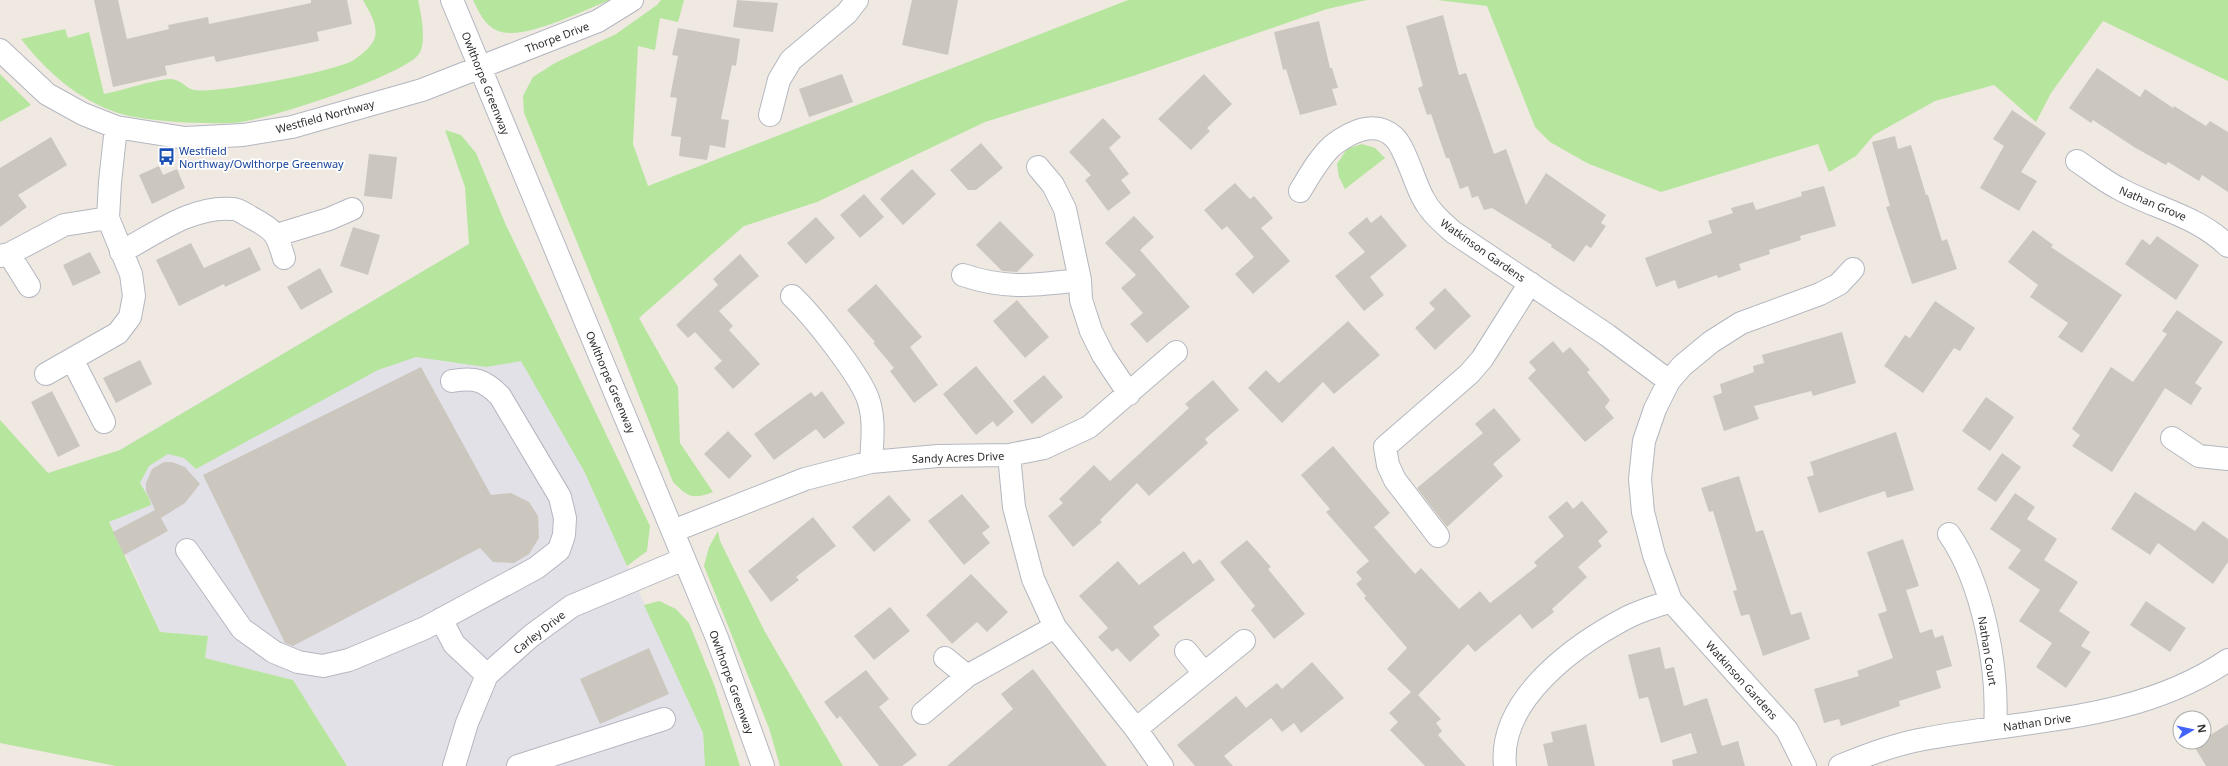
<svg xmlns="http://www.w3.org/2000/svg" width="2228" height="766" font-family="'Noto Sans',sans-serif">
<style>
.industrial{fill:#e3e1e8}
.green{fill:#b6e59e}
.building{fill:#cbc7bf}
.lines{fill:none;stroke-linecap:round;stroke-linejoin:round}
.minor-casing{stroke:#b4b7c1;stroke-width:24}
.minor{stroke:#fff;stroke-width:22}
.labels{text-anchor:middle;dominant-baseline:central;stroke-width:3.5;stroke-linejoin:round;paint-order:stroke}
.street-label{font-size:11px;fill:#2e2e2e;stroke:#fff}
.transit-label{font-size:11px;fill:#164399;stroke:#fff;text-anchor:start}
</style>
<rect width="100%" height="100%" fill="#efe9e1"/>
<path class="industrial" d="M 469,244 L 584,471 L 703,733 L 705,766 L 347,766 L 293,680 L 205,658 L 208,636 L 160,632 L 130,563 L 82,472 Z"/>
<path class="green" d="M 363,0 L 418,0 C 421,13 427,42 419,54 C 403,76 262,122 233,123 C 202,124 147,122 118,113 C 77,99 47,72 21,39 L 65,29 L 68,38 L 89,32 L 104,94 C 125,90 148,81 169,79 C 180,78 185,88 194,90 C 215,94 332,72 352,61 C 359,57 373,46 375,37 C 378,24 369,11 363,0 Z
M 473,0 L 610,0 C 584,10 524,41 498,31 C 484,25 479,12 473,0 Z
M 661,0 L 684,0 L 678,22 L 660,18 L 655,50 L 638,46 L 633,144 L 648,186 L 1128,0 L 1367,0 L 1327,9 L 1133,76 L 985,122 L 817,202 L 744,226 L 639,318 L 678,387 L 680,443 L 713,492 C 692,500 688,497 673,482 L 609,320 L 524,113 L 523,96 L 533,77 L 555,63 L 616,34 L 657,5 Z
M 1437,0 L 2228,0 L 2228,81 L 2103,21 L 2051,93 L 2036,122 L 1994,85 L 1935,101 L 1874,135 L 1856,156 L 1829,172 L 1818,144 L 1661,192 L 1587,163 L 1550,142 L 1535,127 L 1487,6 Z
M 0,74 L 31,105 L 0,122 Z
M 445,130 L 461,135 L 476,153 L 505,223 L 650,526 L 647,551 L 627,566 L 584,471 L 521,361 L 486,367 L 416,357 L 378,370 L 196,469 L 184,458 L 168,454 L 149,466 L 140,483 L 149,498 L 151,505 L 109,522 L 160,632 L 208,636 L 205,658 L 293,680 L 347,766 L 116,766 L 0,743 L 0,420 L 48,473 L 120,450 L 469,244 L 465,187 Z
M 1362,144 L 1375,148 L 1385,158 L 1345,189 L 1339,177 L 1337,164 L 1347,149 Z
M 718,531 L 720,541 L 765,632 L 843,766 L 780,766 L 769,728 L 704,566 L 709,547 Z
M 659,601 L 676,609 L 689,623 L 715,687 L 740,766 L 705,766 L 703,733 L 644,605 Z"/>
<path class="building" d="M 94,0 L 118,0 L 127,39 L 169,29 L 168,25 L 208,17 L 209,24 L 311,3 L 311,0 L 347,0 L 352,24 L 317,32 L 319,41 L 216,62 L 214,56 L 165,66 L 167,75 L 113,87 Z
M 737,0 L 778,3 L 773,32 L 733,27 Z
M 912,0 L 958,0 L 948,55 L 902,45 Z
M 1443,15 L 1459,75 L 1466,73 L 1494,154 L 1506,149 L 1526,205 L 1546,173 L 1606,215 L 1601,223 L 1606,226 L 1591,248 L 1586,245 L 1574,262 L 1551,247 L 1552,245 L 1492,208 L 1484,210 L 1478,196 L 1472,198 L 1468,186 L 1460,189 L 1449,158 L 1446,158 L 1431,114 L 1427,115 L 1418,88 L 1423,86 L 1406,26 Z
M 1319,21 L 1330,68 L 1332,68 L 1338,88 L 1332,89 L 1337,105 L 1300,115 L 1286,69 L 1283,70 L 1274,32 Z
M 678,28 L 740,39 L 736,66 L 732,65 L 721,119 L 729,120 L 725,148 L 710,145 L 707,160 L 679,156 L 681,137 L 671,136 L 677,98 L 670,97 L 678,56 L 672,55 Z
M 2097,68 L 2140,97 L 2145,89 L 2173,108 L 2174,106 L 2206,126 L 2210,121 L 2228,132 L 2228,192 L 2202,175 L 2199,181 L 2168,162 L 2166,165 L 2134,147 L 2093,120 L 2091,123 L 2069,108 Z
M 842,74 L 853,102 L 809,117 L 799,89 Z
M 1204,74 L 1232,104 L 1207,128 L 1210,131 L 1191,150 L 1158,119 Z
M 2012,110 L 2046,133 L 2021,172 L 2037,181 L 2019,211 L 1980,188 L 2004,146 L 1993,139 Z
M 1103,118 L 1121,137 L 1109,148 L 1129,174 L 1121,180 L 1131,193 L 1108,211 L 1085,180 L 1091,175 L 1069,152 Z
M 1895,136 L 1898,149 L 1911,145 L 1926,195 L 1928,195 L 1942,241 L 1947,239 L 1957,269 L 1912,284 L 1886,207 L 1890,206 L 1872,142 Z
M 51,137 L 67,165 L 18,195 L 27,207 L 0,227 L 0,168 Z
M 981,143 L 1003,168 L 976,190 L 968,190 L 950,170 Z
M 369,154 L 397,157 L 392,199 L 364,196 Z
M 159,166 L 163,175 L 177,169 L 185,188 L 152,204 L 139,175 Z
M 912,169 L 936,194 L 903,225 L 880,199 Z
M 1235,183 L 1250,199 L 1254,196 L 1273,218 L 1261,228 L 1290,261 L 1253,294 L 1235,274 L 1254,257 L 1227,226 L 1222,230 L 1204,210 Z
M 1824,186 L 1836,226 L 1800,236 L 1801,240 L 1769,250 L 1770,254 L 1739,264 L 1741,270 L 1718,278 L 1717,275 L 1678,289 L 1675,280 L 1656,287 L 1645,258 L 1712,233 L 1708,221 L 1733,213 L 1731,208 L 1753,202 L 1756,210 L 1802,196 L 1801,192 Z
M 864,194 L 884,217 L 860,238 L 840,215 Z
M 1381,215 L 1407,246 L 1370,277 L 1384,295 L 1364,311 L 1335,276 L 1365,252 L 1348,233 L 1367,217 L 1371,223 Z
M 1134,216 L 1154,237 L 1140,250 L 1190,307 L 1147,343 L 1130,324 L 1143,313 L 1121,288 L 1136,275 L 1105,243 Z
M 816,217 L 835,238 L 806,264 L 787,243 Z
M 1000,221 L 1034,255 L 1017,272 L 1002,271 L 976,245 Z
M 353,227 L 380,235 L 368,275 L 340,266 Z
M 2033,230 L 2053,245 L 2051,247 L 2122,295 L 2082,353 L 2058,337 L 2068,323 L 2030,297 L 2038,285 L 2008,262 Z
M 2157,236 L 2199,265 L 2176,300 L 2125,264 L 2142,239 L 2150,245 Z
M 191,243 L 204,268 L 250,247 L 261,270 L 225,287 L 224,284 L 179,306 L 156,260 Z
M 90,252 L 101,273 L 73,286 L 63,265 Z
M 740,254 L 759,276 L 719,311 L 733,326 L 729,330 L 760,364 L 733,389 L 714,368 L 722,361 L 695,332 L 688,338 L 676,325 L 718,285 L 713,279 Z
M 320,268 L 333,292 L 301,310 L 287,287 Z
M 876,284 L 922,337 L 910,347 L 938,385 L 914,403 L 890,371 L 894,368 L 873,343 L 875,342 L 847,310 Z
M 1445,288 L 1471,316 L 1435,350 L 1415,328 L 1435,309 L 1429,303 Z
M 1017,300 L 1049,337 L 1025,358 L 993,321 Z
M 1935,301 L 1975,328 L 1960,351 L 1954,348 L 1923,393 L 1884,366 L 1905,335 L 1910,338 Z
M 2177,310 L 2223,342 L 2195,383 L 2202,388 L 2191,405 L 2165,388 L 2112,472 L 2072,446 L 2080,435 L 2072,429 L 2111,367 L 2133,382 L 2167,334 L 2162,331 Z
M 1348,321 L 1380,355 L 1334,394 L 1323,382 L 1282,423 L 1248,388 L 1266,370 L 1279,383 Z
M 1842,332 L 1856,383 L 1813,396 L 1811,391 L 1754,406 L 1759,419 L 1724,431 L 1713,396 L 1722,393 L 1720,384 L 1754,372 L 1753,366 L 1764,363 L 1762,355 Z
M 1553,341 L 1563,353 L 1570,347 L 1590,370 L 1587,372 L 1610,400 L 1605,407 L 1614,418 L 1585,442 L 1528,378 L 1536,370 L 1529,362 Z
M 140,360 L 152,384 L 116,403 L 103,378 Z
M 976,366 L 1014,412 L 997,427 L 993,421 L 976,435 L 943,394 Z
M 421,367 L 491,495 L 511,493 L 529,502 L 538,516 L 539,538 L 529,554 L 514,563 L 493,562 L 480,548 L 293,646 L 285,643 L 203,475 Z
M 1044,375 L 1063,397 L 1032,424 L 1013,401 Z
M 1213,380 L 1239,410 L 1205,439 L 1208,443 L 1149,496 L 1137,483 L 1100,520 L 1102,522 L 1073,547 L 1048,516 L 1063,503 L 1059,499 L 1094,465 L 1110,481 L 1189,408 L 1185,404 Z
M 52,391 L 80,446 L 58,457 L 31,402 Z
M 822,391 L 845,423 L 824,439 L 816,429 L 774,460 L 754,434 L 811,392 L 815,397 Z
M 1986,397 L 2014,417 L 1990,451 L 1962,431 Z
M 1494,408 L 1521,440 L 1493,464 L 1503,476 L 1447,527 L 1417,488 L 1483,433 L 1475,424 Z
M 728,431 L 752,456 L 729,479 L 704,454 Z
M 1896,432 L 1914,490 L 1887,498 L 1885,491 L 1819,513 L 1807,477 L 1814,475 L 1810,462 Z
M 1333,446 L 1390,513 L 1374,527 L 1415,574 L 1421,568 L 1459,609 L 1480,591 L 1490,603 L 1537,566 L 1534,562 L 1564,536 L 1548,517 L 1567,501 L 1573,509 L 1582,501 L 1608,532 L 1598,541 L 1602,546 L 1578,567 L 1587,577 L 1552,609 L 1554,612 L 1532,629 L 1520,614 L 1475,652 L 1468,644 L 1418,695 L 1441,719 L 1436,723 L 1442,731 L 1438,735 L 1466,766 L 1425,766 L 1390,730 L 1398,722 L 1389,713 L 1411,692 L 1387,669 L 1407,648 L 1364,598 L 1366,596 L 1356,584 L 1362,579 L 1356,572 L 1369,561 L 1326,512 L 1330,509 L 1301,475 Z
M 2002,453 L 2021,467 L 1996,502 L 1977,489 Z
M 164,462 L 172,462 L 185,467 L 200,484 L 185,503 L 161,518 L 168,531 L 124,555 L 113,532 L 155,510 L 146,491 L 146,483 L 152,469 Z
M 1739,476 L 1756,532 L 1763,530 L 1791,615 L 1801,612 L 1810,639 L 1763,656 L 1749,614 L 1741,616 L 1733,591 L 1737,590 L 1713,511 L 1709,512 L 1701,488 Z
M 2135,492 L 2195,531 L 2203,521 L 2228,539 L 2228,562 L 2213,584 L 2158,543 L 2150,555 L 2111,529 Z
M 2015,493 L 2035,507 L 2027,519 L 2057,539 L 2044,560 L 2078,582 L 2059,611 L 2090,632 L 2081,646 L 2091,652 L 2066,688 L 2036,667 L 2052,643 L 2019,621 L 2040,590 L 2008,568 L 2021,550 L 1990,529 Z
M 962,494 L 990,527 L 982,533 L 990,543 L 964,565 L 928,521 Z
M 889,495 L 911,520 L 874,552 L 852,527 Z
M 813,517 L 836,546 L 796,577 L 799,580 L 771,602 L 748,571 Z
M 1903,539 L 1919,586 L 1906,590 L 1920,633 L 1932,629 L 1935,638 L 1943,635 L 1952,666 L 1936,671 L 1941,688 L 1899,701 L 1900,706 L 1841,726 L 1839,719 L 1824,723 L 1814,689 L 1859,676 L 1857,671 L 1893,658 L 1878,614 L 1887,611 L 1867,552 Z
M 1247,540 L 1271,567 L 1268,569 L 1305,614 L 1274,639 L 1251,610 L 1255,606 L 1220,562 Z
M 1184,551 L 1193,564 L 1200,559 L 1215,580 L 1153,627 L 1160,635 L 1130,662 L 1117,648 L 1112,652 L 1098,637 L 1108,628 L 1079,596 L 1118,561 L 1139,585 Z
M 971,574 L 1008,612 L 987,632 L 977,622 L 952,644 L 926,615 Z
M 2146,601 L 2186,628 L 2170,652 L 2130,625 Z
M 890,607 L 910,631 L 874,660 L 854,636 Z
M 1660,647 L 1665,669 L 1674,667 L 1684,706 L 1707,698 L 1722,746 L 1738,741 L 1745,766 L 1673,766 L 1672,760 L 1697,753 L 1691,733 L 1661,743 L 1648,697 L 1639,699 L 1628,655 Z
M 649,648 L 669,694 L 600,724 L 580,679 Z
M 1312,662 L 1344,698 L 1301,733 L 1294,723 L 1282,732 L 1271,718 L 1224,756 L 1233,766 L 1195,766 L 1177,745 L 1236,696 L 1246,708 L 1277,683 L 1282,689 Z
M 1033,669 L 1107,766 L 947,766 L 1013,709 L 1001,694 Z
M 866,670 L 889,699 L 879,707 L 917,755 L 902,766 L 879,766 L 840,716 L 837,719 L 824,702 Z
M 1586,724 L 1595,766 L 1548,766 L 1543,744 L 1553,742 L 1551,732 Z
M 2228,724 L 2228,766 L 2206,766 L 2194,746 L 2204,742 L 2204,739 Z"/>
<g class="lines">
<defs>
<path id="minor" d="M 452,0 L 717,638 L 763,766
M 0,50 L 47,94 L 83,114 L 116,127 L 185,138 L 243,135 L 292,127 L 422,90 L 598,21 L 632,0
M 770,115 L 779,80 L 791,60 L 847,13 L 857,0
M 2077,161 C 2091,170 2104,181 2118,188 C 2156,209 2196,215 2228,246
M 1038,167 L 1053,185 L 1065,209 L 1080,280 L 1081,300 L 1091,331 L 1103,355 L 1129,394
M 1300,191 C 1309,176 1319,158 1332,146 C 1350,132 1375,119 1394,137 C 1405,147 1415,184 1423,198 C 1430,212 1441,221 1453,232 L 1607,335 L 1669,381
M 277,235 L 329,219 L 352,209
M 121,252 C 155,234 193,205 233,209 C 239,209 246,215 252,218 C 275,230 277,234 284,258
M 9,254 L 29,286
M 0,256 L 9,254 L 64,225 L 108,218
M 963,275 C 1007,290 1035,285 1080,280
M 792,296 C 812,315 862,377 869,402 C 875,422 872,442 871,462
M 73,361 L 104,422
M 46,374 L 118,333 L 130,317 L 134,296 L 131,274 L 108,218 L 110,182 L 116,127
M 2172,438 L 2199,456 L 2228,459
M 1009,455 L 1014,507 L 1033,579 L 1055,627 L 1136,729 L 1162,766
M 673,531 L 805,479 L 871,462 L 938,456 L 1009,455 L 1044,448 L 1089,427 L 1176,352
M 1949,534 C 1983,583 1999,669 1995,728
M 1438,536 L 1395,480 L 1388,465 L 1385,447 L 1469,374 L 1482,359 L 1530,283
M 187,550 L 242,629 L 274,652 L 298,662 L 323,666 L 349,660 L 425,628 L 536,568 L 559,550 L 564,535 L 565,518 L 560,497 L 500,396 C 484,380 475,377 452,381
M 441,619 L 454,644 L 487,675
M 1186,651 L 1204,673
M 945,658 L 967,676
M 923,713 L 967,676 L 1055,627
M 1136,729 L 1244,641
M 454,766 L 467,723 L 487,675 L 531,636 L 572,606 L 684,559
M 518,766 L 664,719
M 1505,766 C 1498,699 1576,644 1628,617 C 1642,610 1657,606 1671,601
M 1805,766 L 1787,730 L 1671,601 L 1654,555 L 1643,512 L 1640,479 L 1644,441 L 1655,409 L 1669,381 L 1682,366 L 1711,342 L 1741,323 L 1820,294 L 1839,284 L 1853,269
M 1840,766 C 1866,755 1896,744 1924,739 C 2028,719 2137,722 2228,660"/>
</defs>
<use href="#minor" class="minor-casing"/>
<use href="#minor" class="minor"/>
</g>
<defs>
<symbol id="bus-bare" viewBox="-9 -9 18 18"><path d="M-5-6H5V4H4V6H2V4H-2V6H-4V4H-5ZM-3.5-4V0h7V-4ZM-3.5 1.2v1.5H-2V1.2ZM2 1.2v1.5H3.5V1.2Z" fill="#1a4fb4" stroke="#fff" stroke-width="2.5" paint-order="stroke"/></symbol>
</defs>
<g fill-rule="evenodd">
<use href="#bus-bare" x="154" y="144" width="25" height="25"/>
</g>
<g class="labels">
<g class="street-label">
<text transform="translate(557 37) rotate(-21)">Thorpe Drive</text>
<text transform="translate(486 83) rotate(68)">Owlthorpe Greenway</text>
<text transform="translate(325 116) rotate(-15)">Westfield Northway</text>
<text transform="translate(2153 203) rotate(23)">Nathan Grove</text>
<text transform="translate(1483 250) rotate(35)">Watkinson Gardens</text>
<text transform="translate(611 382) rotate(67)">Owlthorpe Greenway</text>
<text transform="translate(958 457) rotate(-2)">Sandy Acres Drive</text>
<text transform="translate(539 632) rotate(-38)">Carley Drive</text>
<text transform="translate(1988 651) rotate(81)">Nathan Court</text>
<text transform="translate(1742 680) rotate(48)">Watkinson Gardens</text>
<text transform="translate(732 682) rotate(70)">Owlthorpe Greenway</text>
<text transform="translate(2037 722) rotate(-8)">Nathan Drive</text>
</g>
<g class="transit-label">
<text x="179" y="150">Westfield<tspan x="179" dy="13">Northway/Owlthorpe Greenway</tspan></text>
</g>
</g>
<g transform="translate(2192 730) rotate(81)"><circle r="19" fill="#ffffff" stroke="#ababab"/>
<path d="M0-3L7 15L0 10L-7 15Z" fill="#4264fb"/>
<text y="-6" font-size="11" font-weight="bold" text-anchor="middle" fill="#2e2e2e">N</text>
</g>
</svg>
